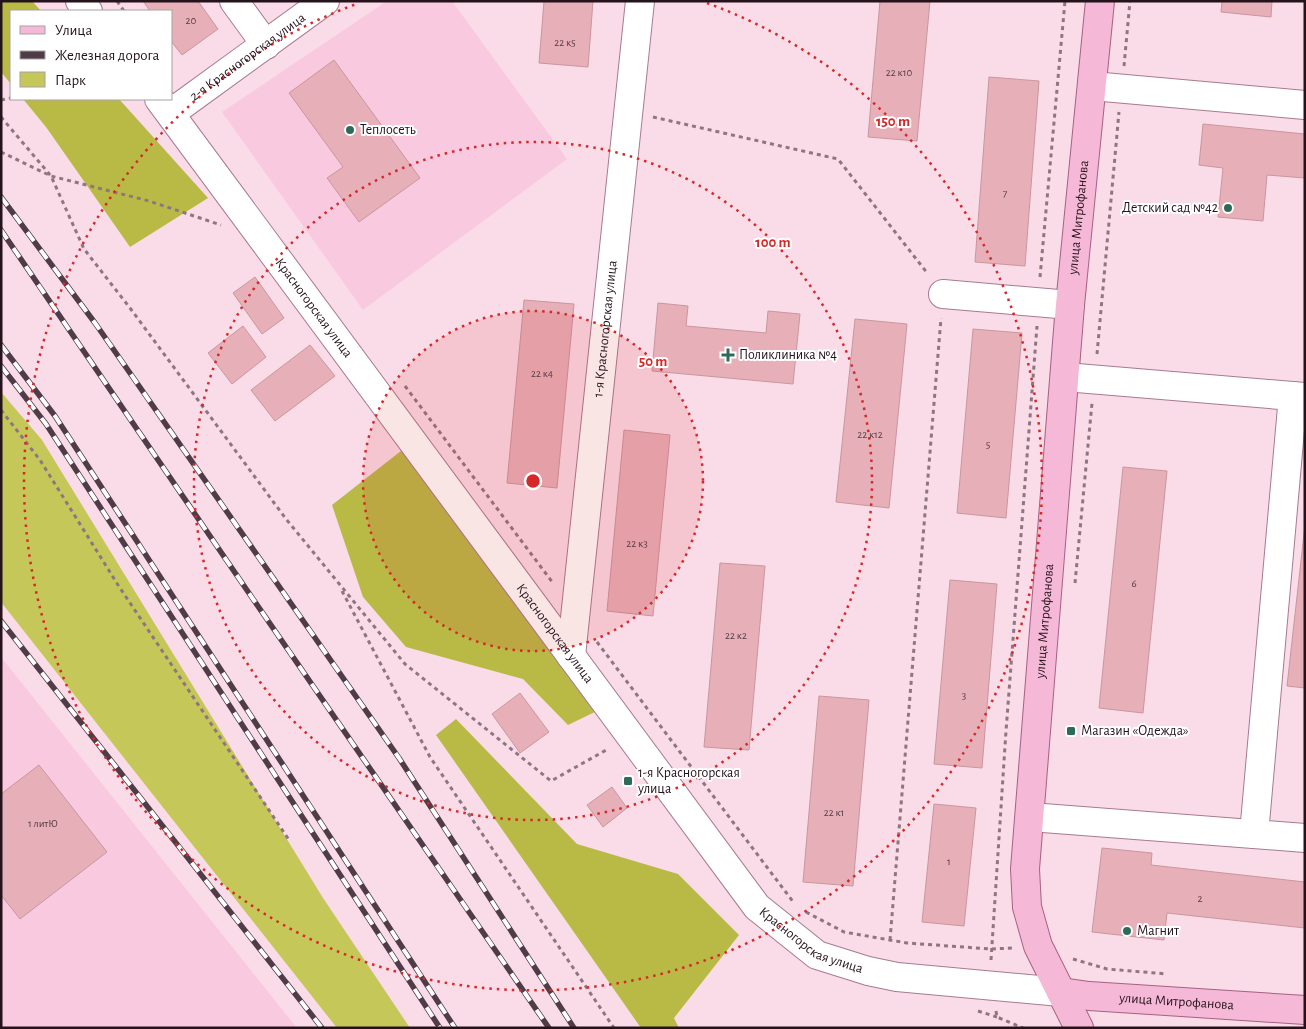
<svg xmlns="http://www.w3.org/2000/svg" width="1306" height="1029" font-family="'Alegreya Sans',sans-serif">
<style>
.built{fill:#f9cadf}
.green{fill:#c5c758}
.forest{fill:#b9ba46}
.building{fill:#e7b0b8;stroke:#ca969d}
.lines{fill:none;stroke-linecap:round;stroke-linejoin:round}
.minor-casing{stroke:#a87a90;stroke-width:30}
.major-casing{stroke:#a86083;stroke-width:30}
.path{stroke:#8e7681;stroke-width:3;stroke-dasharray:4 4;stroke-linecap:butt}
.minor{stroke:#fff;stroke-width:28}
.major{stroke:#f5b8d6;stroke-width:28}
.rail-casing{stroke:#503c46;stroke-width:5.5}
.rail{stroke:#fff;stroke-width:4;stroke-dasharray:11;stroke-linecap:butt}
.ring{fill:none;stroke:#d62828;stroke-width:2.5;stroke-dasharray:2.5 5}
.poi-dot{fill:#2d6b58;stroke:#fff;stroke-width:2}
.labels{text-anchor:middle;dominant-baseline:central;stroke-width:4;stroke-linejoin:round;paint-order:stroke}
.number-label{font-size:11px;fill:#563a43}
.street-label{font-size:14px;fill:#25131c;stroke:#fff}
.poi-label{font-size:14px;fill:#25131c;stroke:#fff;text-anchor:start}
.centre{fill:#d62828;stroke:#fff;stroke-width:2.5}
.ring-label{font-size:15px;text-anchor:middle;font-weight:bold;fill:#d62828;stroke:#fff;stroke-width:4;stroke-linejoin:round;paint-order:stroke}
</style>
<rect width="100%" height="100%" fill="#fadbe8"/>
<path class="built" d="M 387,1 L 452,1 L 567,159 L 363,310 L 222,112 Z
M 1,657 L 281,1008 L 297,1028 L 1,1028 Z"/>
<path class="green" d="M 1,392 L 42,440 L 323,898 L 410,1028 L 337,1028 L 1,602 Z"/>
<path class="forest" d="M 1,1 L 32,1 L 41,11 L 11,11 L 11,84 L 1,72 Z
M 23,99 L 119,99 L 208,198 L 130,247 L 46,127 Z
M 406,447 L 603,708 L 568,725 L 523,679 L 406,647 L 363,597 L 332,505 Z
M 456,719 L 577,844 L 678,874 L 739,935 L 674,1018 L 679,1028 L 641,1028 L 436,735 Z"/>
<path class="building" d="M 143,1 L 198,1 L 218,29 L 182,55 L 171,41 L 171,11 L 150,11 Z
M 544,1 L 593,1 L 588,67 L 539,63 Z
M 880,1 L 930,1 L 917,141 L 868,137 Z
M 1222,1 L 1272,1 L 1271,17 L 1221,12 Z
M 334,60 L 420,178 L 359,222 L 327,178 L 343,167 L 289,93 Z
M 989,77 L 1039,81 L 1025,266 L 975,262 Z
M 1203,124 L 1305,134 L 1305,178 L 1267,175 L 1263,221 L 1218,217 L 1223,168 L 1199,165 Z
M 255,277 L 284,318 L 262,334 L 233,293 Z
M 524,300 L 574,304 L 557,488 L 507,483 Z
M 658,303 L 688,306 L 686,326 L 766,333 L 768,311 L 800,314 L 793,384 L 652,371 Z
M 855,319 L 907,324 L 889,508 L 836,502 Z
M 243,326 L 266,357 L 232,384 L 208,353 Z
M 973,329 L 1022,333 L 1006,518 L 957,513 Z
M 310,345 L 335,376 L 275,421 L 251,390 Z
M 624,430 L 670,435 L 653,616 L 607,611 Z
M 1123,467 L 1167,471 L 1143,713 L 1099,708 Z
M 1305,525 L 1305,688 L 1287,686 Z
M 720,563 L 765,566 L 749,750 L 704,747 Z
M 950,580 L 997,584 L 982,768 L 934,764 Z
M 520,693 L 549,732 L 520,753 L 492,714 Z
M 819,696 L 869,700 L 853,886 L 803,882 Z
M 39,765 L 107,852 L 20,919 L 1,895 L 1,794 Z
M 612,787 L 627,808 L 603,827 L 587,805 Z
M 934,804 L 976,808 L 964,926 L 922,922 Z
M 1102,848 L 1152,853 L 1151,865 L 1305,882 L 1305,928 L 1167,913 L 1164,940 L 1092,932 Z"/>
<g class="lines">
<defs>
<g id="minor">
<path d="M 80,1 L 88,11"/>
<path d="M 234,1 L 266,45"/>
<path d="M 1092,86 L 1305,105"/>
<path id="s1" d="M 159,99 L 757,907 L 817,955 L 868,971 L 897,977 L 1061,992"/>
<path id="s2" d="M 171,113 L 325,1"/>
<path d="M 943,294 L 1070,305"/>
<path d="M 1065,377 L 1305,397"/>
<path id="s3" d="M 571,656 L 640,1"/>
<path d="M 1030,817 L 1305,838"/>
<path d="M 1254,834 L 1293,396"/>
</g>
<g id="major">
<path id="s4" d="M 1061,992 L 1089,996 L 1305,1010"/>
<path id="s5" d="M 1079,1028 L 1038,946 L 1027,907 L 1025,869 L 1070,305 L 1100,1"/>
</g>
</defs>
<use href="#minor" class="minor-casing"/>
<use href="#major" class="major-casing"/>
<path class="path" d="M 117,1 L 124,11
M 1124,66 L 1130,1
M 1,100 L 11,98
M 1,117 L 51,176 L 84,249 L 130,308 L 286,519 L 405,664 L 551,781 L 608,749
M 653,117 L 838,159 L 928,274
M 1,152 L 51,176 L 149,201 L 221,225
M 1040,277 L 1065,1
M 1097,354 L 1119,112
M 405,386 L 553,583
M 1,410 L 40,460 L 118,585 L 289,840
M 1075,583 L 1092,403
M 342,591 L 430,757 L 614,1028
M 597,642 L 794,903
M 806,912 L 844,932 L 907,943 L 991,949 L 1014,948
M 890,940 L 941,318
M 1073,959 L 1107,969 L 1167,974
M 991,960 L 1006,731 L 1037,326
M 978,1011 L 997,1017
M 996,1011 L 997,1017 L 1023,1028"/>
<use href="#minor" class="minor"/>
<use href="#major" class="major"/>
<defs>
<path id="rail" d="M 1,197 L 95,323 L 399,758 L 574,1028
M 1,230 L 253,599 L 549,1028
M 1,345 L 55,416 L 455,1028
M 1,366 L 46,424 L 440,1028
M 1,621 L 322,1028"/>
</defs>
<use href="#rail" class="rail-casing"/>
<use href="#rail" class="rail"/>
</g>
<circle cx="533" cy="481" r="170" fill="#d62828" fill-opacity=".12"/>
<g class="ring">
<circle cx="533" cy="481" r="170"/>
<circle cx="533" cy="481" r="339"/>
<path d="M707 3A509 509 0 1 1 359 3"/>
</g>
<g class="poi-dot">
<circle cx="350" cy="130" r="5"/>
<circle cx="1228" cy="208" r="5"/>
<path d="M725.5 347.5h5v5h5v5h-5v5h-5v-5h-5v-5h5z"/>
<rect x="1066" y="726" width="10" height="10" rx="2.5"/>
<rect x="623" y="776" width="10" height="10" rx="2.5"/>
<circle cx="1127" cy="931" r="5"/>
</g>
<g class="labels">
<g class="number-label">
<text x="191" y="20">20</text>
<text x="565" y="42">22 к5</text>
<text x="899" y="72">22 к10</text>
<text x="1005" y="193">7</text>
<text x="542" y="373">22 к4</text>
<text x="870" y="434">22 к12</text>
<text x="988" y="444">5</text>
<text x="637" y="543">22 к3</text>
<text x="1134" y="583">6</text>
<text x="736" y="635">22 к2</text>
<text x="964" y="695">3</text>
<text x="834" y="812">22 к1</text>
<text x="43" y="823">1 литЮ</text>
<text x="949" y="861">1</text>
<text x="1200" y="898">2</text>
</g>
<g class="street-label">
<text stroke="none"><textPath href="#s2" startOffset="95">2-я Красногорская улица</textPath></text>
<text stroke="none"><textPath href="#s5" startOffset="824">улица Митрофанова</textPath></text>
<text stroke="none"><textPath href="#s1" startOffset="260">Красногорская улица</textPath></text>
<text stroke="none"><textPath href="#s3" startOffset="329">1-я Красногорская улица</textPath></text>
<text stroke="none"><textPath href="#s5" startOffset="419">улица Митрофанова</textPath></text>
<text stroke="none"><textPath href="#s1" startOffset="665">Красногорская улица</textPath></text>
<text stroke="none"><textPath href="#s1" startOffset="1070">Красногорская улица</textPath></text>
<text stroke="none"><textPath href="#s4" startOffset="116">улица Митрофанова</textPath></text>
</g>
<g class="poi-label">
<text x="360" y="130">Теплосеть</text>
<text x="1218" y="208" text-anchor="end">Детский сад №42</text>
<text x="739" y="355">Поликлиника №4</text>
<text x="1081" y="731">Магазин «Одежда»</text>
<text x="638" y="773">1-я Красногорская<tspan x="638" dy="16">улица</tspan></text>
<text x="1137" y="931">Магнит</text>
</g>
</g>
<circle cx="533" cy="481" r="8" class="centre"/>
<g class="ring-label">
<text x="893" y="126">150 m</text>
<text x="773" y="247">100 m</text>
<text x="653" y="366">50 m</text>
</g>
<rect width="1306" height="1029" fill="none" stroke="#25131c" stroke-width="5"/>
<rect x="10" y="10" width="162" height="90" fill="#ffffff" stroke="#a8a1a4"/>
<rect x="20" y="26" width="25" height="8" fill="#f5b8d6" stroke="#a8a1a4"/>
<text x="55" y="35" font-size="15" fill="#25131c">Улица</text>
<rect x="20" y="51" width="25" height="8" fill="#503c46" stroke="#a8a1a4"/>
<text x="55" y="60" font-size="15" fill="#25131c">Железная дорога</text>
<rect x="20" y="72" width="25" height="15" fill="#c5c758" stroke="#a8a1a4"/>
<text x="55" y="85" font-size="15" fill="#25131c">Парк</text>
</svg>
